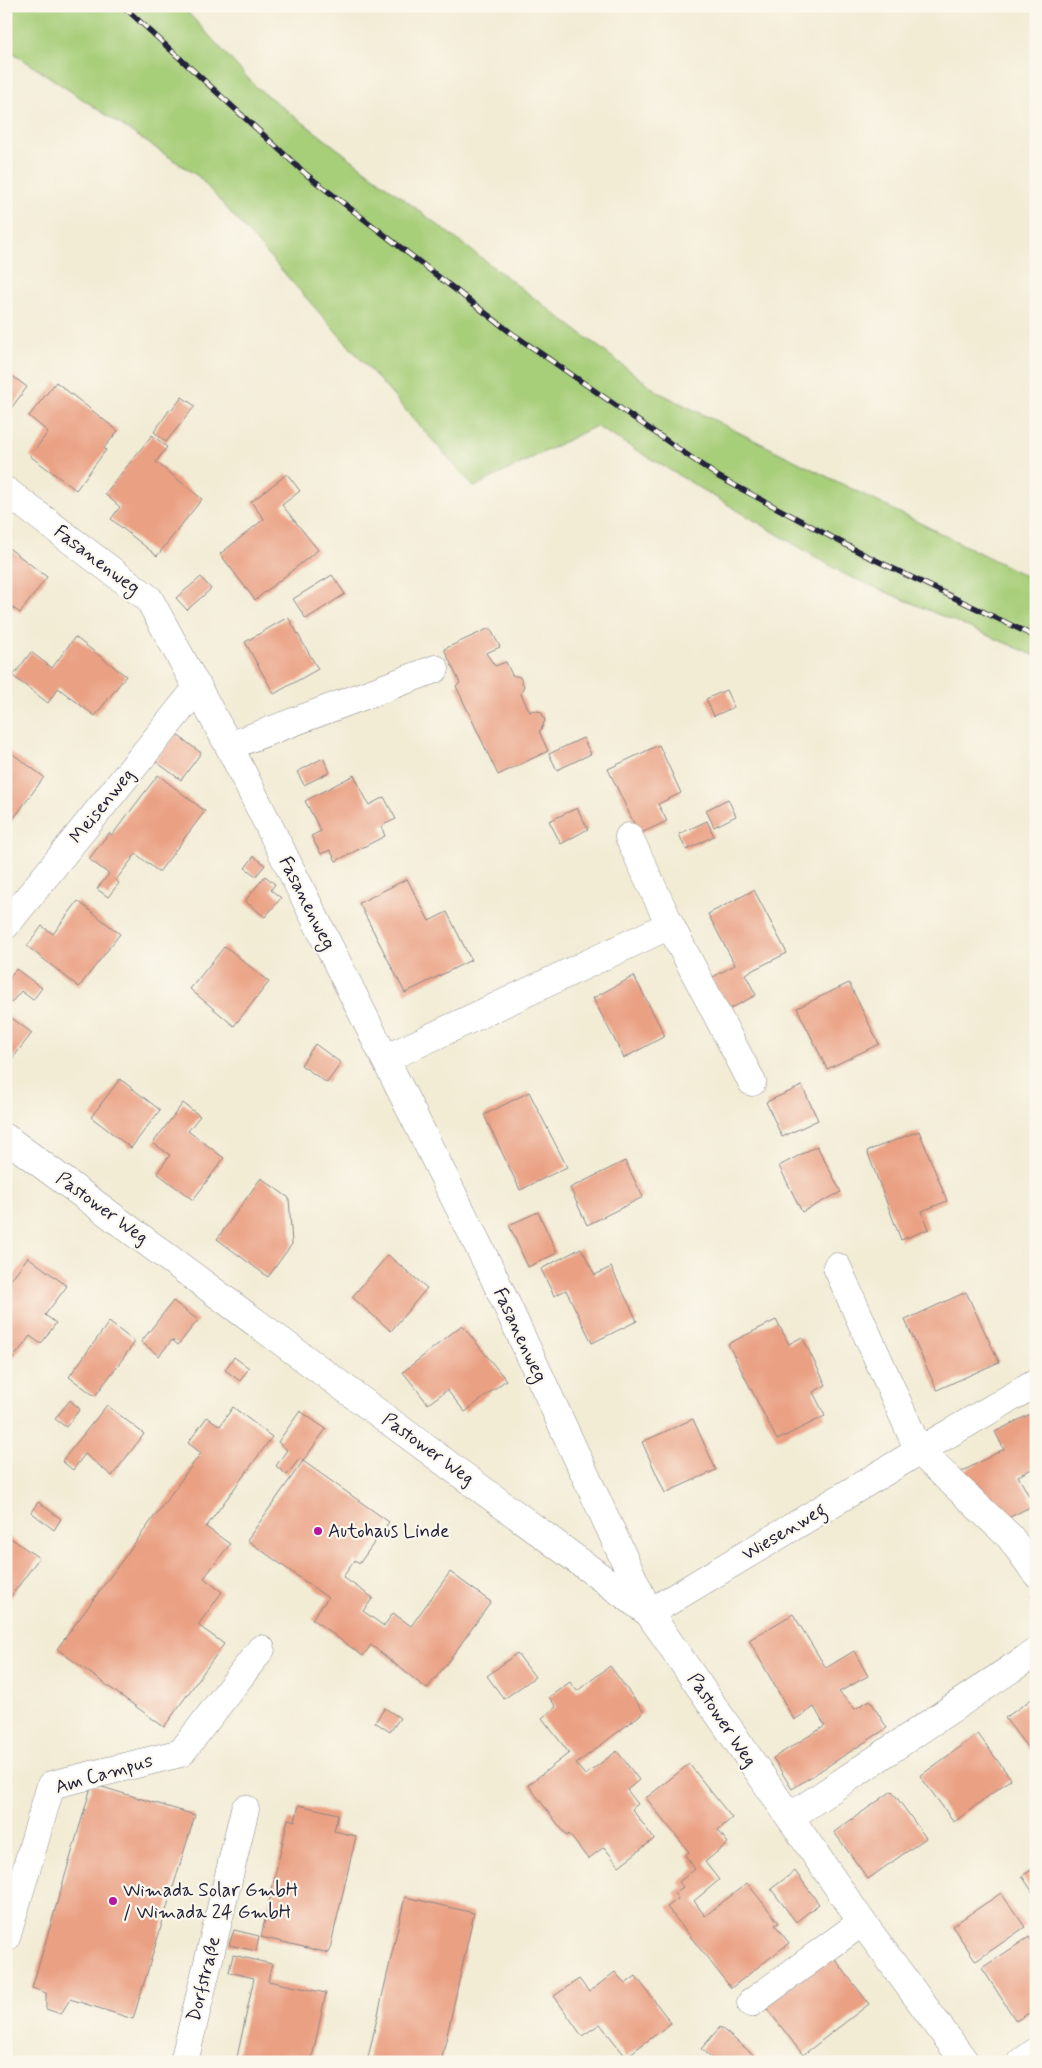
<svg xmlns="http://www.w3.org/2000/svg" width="1042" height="2068" font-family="Mynerve,sans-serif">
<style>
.green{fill:#a7ce79;stroke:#64785a}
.building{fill:#eaa083}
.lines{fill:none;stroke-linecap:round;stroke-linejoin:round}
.minor-casing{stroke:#8a8788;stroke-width:29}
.minor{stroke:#fff;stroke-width:28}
.rail-casing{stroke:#22223b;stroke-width:5.5}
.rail{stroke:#fbf7ec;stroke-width:4;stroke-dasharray:11;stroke-linecap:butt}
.poi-dot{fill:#b5179e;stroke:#fbf7ec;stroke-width:2}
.labels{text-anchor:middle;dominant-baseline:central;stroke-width:4.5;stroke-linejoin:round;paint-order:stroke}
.street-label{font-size:19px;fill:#22223b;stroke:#fbf7ec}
.poi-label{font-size:19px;fill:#22223b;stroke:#fbf7ec;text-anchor:start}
</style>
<rect width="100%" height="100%" fill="#fbf7ec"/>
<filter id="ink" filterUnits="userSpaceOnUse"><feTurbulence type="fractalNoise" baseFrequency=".02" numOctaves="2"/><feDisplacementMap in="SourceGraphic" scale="10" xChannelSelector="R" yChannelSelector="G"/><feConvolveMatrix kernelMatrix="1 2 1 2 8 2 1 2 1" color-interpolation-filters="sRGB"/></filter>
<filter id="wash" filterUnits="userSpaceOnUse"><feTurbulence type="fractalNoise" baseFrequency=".0096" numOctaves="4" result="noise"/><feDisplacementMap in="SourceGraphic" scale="20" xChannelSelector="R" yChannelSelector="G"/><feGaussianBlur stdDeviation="1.12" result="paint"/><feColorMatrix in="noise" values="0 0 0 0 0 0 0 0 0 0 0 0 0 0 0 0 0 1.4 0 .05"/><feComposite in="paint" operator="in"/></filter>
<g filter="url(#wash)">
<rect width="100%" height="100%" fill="#f2ecd5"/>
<path class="green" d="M 6,6 L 182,6 L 256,87 L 658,392 L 1036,581 L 1036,656 L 846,575 L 596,426 L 474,487 L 199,177 L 6,48 Z"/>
<g id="blocks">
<path class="building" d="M 6,371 L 27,387 L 6,415 Z
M 56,382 L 118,431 L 104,448 L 106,450 L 76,490 L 30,456 L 48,432 L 29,416 Z
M 182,397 L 195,406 L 166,442 L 154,432 L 170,409 L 172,410 Z
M 152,435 L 167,447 L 156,462 L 202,499 L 157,556 L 111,519 L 120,507 L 105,494 Z
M 287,474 L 300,491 L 282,505 L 318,550 L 255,600 L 220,554 L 264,519 L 251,502 Z
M 6,546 L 47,577 L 20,613 L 6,603 Z
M 332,575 L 345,594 L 306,619 L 293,599 Z
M 201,577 L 211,589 L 187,610 L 176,598 Z
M 288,617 L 318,669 L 274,694 L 245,642 Z
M 490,628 L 500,647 L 486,653 L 495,666 L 506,662 L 512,675 L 520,677 L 524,686 L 521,694 L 530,712 L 533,710 L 541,712 L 545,720 L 541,730 L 539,731 L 548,751 L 498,775 L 456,686 L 460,683 L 444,649 Z
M 75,637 L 126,676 L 95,716 L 58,688 L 48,703 L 13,676 L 31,652 L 52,668 Z
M 726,690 L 734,707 L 714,716 L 706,699 Z
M 176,734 L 201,753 L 181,780 L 155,761 Z
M 583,738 L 591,754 L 557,770 L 549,754 Z
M 659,745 L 681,793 L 658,804 L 667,821 L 639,834 L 608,769 Z
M 6,749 L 44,777 L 6,829 Z
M 323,758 L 330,772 L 304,785 L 297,772 Z
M 158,775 L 205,811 L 159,872 L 136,854 L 116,880 L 119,883 L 108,897 L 97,889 L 109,874 L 89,859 L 109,833 L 112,835 Z
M 354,775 L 369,805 L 384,797 L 396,819 L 381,826 L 385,836 L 336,861 L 330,850 L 321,854 L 311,836 L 321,831 L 305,801 Z
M 728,799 L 736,816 L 714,827 L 706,810 Z
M 577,808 L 588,829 L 561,844 L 549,821 Z
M 707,821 L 714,836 L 686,850 L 679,834 Z
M 254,856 L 265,865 L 256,876 L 245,868 Z
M 265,876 L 275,884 L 271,890 L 281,898 L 265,917 L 245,901 Z
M 407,879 L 429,921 L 447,912 L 471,960 L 405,993 L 359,903 Z
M 754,890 L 787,953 L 745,974 L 756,995 L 728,1010 L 711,978 L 735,965 L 708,914 Z
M 78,901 L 120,934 L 79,987 L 27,946 L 42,926 L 53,934 Z
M 225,946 L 269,982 L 234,1026 L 190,989 Z
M 16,969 L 42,988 L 33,1000 L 21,991 L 11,1003 L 6,999 L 6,982 Z
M 634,976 L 665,1036 L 624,1058 L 593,998 Z
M 849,983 L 879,1044 L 827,1069 L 797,1008 Z
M 6,1014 L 32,1033 L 6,1067 Z
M 315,1044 L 341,1063 L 327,1083 L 301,1065 Z
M 120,1079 L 160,1110 L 131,1148 L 91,1117 Z
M 802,1086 L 818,1120 L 782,1137 L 766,1102 Z
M 529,1092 L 567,1167 L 520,1190 L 484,1115 Z
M 183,1103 L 200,1116 L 188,1131 L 224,1158 L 193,1200 L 157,1173 L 170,1155 L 153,1143 Z
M 919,1131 L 947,1201 L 922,1211 L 929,1229 L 901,1240 L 867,1151 Z
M 817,1146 L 841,1192 L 802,1212 L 779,1166 Z
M 625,1161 L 643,1197 L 587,1225 L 570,1188 Z
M 261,1178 L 289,1198 L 292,1244 L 268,1277 L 217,1239 Z
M 538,1212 L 557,1253 L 528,1267 L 509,1225 Z
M 581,1248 L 595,1275 L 611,1267 L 637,1321 L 592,1343 L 566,1290 L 554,1296 L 541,1269 Z
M 388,1255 L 427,1288 L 391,1331 L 352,1297 Z
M 28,1257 L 67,1286 L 45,1315 L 56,1323 L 41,1344 L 30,1336 L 6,1368 L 6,1286 Z
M 966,1292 L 999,1362 L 937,1390 L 905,1320 Z
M 173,1301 L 198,1320 L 178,1345 L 172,1340 L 159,1356 L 141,1342 Z
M 776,1320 L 789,1344 L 802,1337 L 826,1385 L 813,1392 L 825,1416 L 777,1440 L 728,1344 Z
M 109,1322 L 135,1342 L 95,1396 L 69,1377 Z
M 462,1325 L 506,1380 L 465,1412 L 447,1390 L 428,1404 L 403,1372 Z
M 234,1357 L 249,1368 L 240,1381 L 225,1370 Z
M 70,1400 L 80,1409 L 66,1427 L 55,1419 Z
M 107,1405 L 144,1434 L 112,1476 L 85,1454 L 73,1470 L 62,1461 Z
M 233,1407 L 272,1437 L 206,1527 L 230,1544 L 204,1578 L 222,1592 L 198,1625 L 224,1644 L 164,1727 L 57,1649 L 201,1453 L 188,1443 L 207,1417 L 220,1426 Z
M 300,1411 L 326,1429 L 303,1461 L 300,1458 L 287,1475 L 276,1466 L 287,1450 L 278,1442 Z
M 1036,1411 L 1036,1467 L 1018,1476 L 1034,1505 L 1004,1520 L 961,1472 L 1004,1449 L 995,1432 Z
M 693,1419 L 716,1470 L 665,1493 L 642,1442 Z
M 303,1461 L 389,1522 L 359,1564 L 355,1560 L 343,1577 L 373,1598 L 363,1611 L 384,1626 L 393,1613 L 411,1626 L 450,1572 L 491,1602 L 445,1666 L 427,1689 L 371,1645 L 363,1656 L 312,1619 L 328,1598 L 247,1540 Z
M 38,1502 L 61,1519 L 54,1530 L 31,1512 Z
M 6,1535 L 39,1558 L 6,1603 Z
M 1036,1593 L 1036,1604 L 1031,1595 Z
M 793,1614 L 826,1668 L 854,1651 L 868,1676 L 839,1692 L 855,1709 L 870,1700 L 887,1728 L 792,1789 L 773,1758 L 825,1726 L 814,1707 L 794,1720 L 749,1640 Z
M 517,1653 L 535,1677 L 504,1699 L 487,1676 Z
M 610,1666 L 644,1712 L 576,1764 L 585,1775 L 617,1751 L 639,1780 L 627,1790 L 638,1804 L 632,1809 L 654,1839 L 619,1866 L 604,1847 L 588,1859 L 569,1834 L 567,1836 L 528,1785 L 569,1753 L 542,1718 L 556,1707 L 549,1697 L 570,1682 L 577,1691 Z
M 1036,1696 L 1036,1759 L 1005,1718 Z
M 385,1708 L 400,1718 L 390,1732 L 375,1722 Z
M 978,1734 L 1011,1779 L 954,1822 L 920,1776 Z
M 689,1764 L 732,1818 L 718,1830 L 728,1843 L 705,1862 L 719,1880 L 694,1901 L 705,1916 L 747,1883 L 779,1923 L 775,1925 L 789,1943 L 731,1988 L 667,1907 L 678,1899 L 674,1893 L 683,1887 L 679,1882 L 695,1869 L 685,1855 L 689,1852 L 646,1798 Z
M 92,1784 L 195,1815 L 133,2019 L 70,1999 L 61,2014 L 46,2009 L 46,1993 L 32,1988 Z
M 892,1791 L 926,1838 L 868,1879 L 834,1832 Z
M 299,1805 L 338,1814 L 334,1831 L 356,1836 L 329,1953 L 261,1937 L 288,1819 L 295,1821 Z
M 1036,1867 L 1036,1897 L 1022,1876 Z
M 795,1871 L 819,1904 L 796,1922 L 771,1889 Z
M 1001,1893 L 1025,1927 L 976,1961 L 952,1926 Z
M 405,1897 L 474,1913 L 448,2031 L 441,2062 L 367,2062 Z
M 234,1930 L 259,1936 L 256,1951 L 229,1945 Z
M 1029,1937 L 1036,1948 L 1036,2009 L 1016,2021 L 982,1968 Z
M 233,1955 L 272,1964 L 268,1981 L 326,1993 L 311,2062 L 236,2062 L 254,1978 L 229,1972 Z
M 832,1955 L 869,2004 L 803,2055 L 765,2006 Z
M 615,1972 L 625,1984 L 636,1976 L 671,2023 L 626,2057 L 600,2024 L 582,2036 L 554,1996 L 579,1979 L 589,1992 Z
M 720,2027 L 756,2057 L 751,2062 L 716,2062 L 701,2049 Z"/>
</g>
</g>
<g filter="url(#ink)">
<use href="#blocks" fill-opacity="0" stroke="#8a8788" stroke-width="1"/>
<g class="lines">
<defs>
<path id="minor" d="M 6,491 L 149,599 L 229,746 L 492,1273 L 649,1613 L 919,1451 L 1036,1383
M 229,746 L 435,669
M 629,837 L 670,925 L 752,1082
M 6,925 L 198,687
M 385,1059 L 670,925
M 6,1138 L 649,1613 L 862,1922 L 965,2062
M 837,1267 L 919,1451 L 1010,1537 L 1036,1573
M 790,1817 L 1036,1652
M 6,1938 L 51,1785 L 181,1753 L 261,1649
M 751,2003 L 862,1922
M 184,2062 L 245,1809
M 1022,2062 L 1036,2052"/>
</defs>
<use href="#minor" class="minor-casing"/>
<use href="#minor" class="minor"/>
<defs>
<path id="rail" d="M 123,6 L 307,175 L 510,332 L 719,477 L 865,555 L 1036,637"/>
</defs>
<use href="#rail" class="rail-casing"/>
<use href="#rail" class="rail"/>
</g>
</g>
<g class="poi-dot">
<circle cx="318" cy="1531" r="5"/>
<circle cx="113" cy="1901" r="5"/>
</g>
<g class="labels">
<g class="street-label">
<text transform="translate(97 560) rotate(37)">Fasanenweg</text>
<text transform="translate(102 806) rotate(-51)">Meisenweg</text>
<text transform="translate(307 903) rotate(63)">Fasanenweg</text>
<text transform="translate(102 1208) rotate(36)">Pastower Weg</text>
<text transform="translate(520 1335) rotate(65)">Fasanenweg</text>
<text transform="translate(428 1449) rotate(36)">Pastower Weg</text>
<text transform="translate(784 1532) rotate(-31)">Wiesenweg</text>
<text transform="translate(722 1720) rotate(56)">Pastower Weg</text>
<text transform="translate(104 1774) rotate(-16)">Am Campus</text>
<text transform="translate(204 1979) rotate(-76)">Dorfstraße</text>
</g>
<g class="poi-label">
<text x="328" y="1531">Autohaus Linde</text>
<text x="123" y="1890">Wimada Solar GmbH<tspan x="123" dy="22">/ Wimada 24 GmbH</tspan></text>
</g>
</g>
<rect width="1042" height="2068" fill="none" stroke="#fbf7ec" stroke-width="25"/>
</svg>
